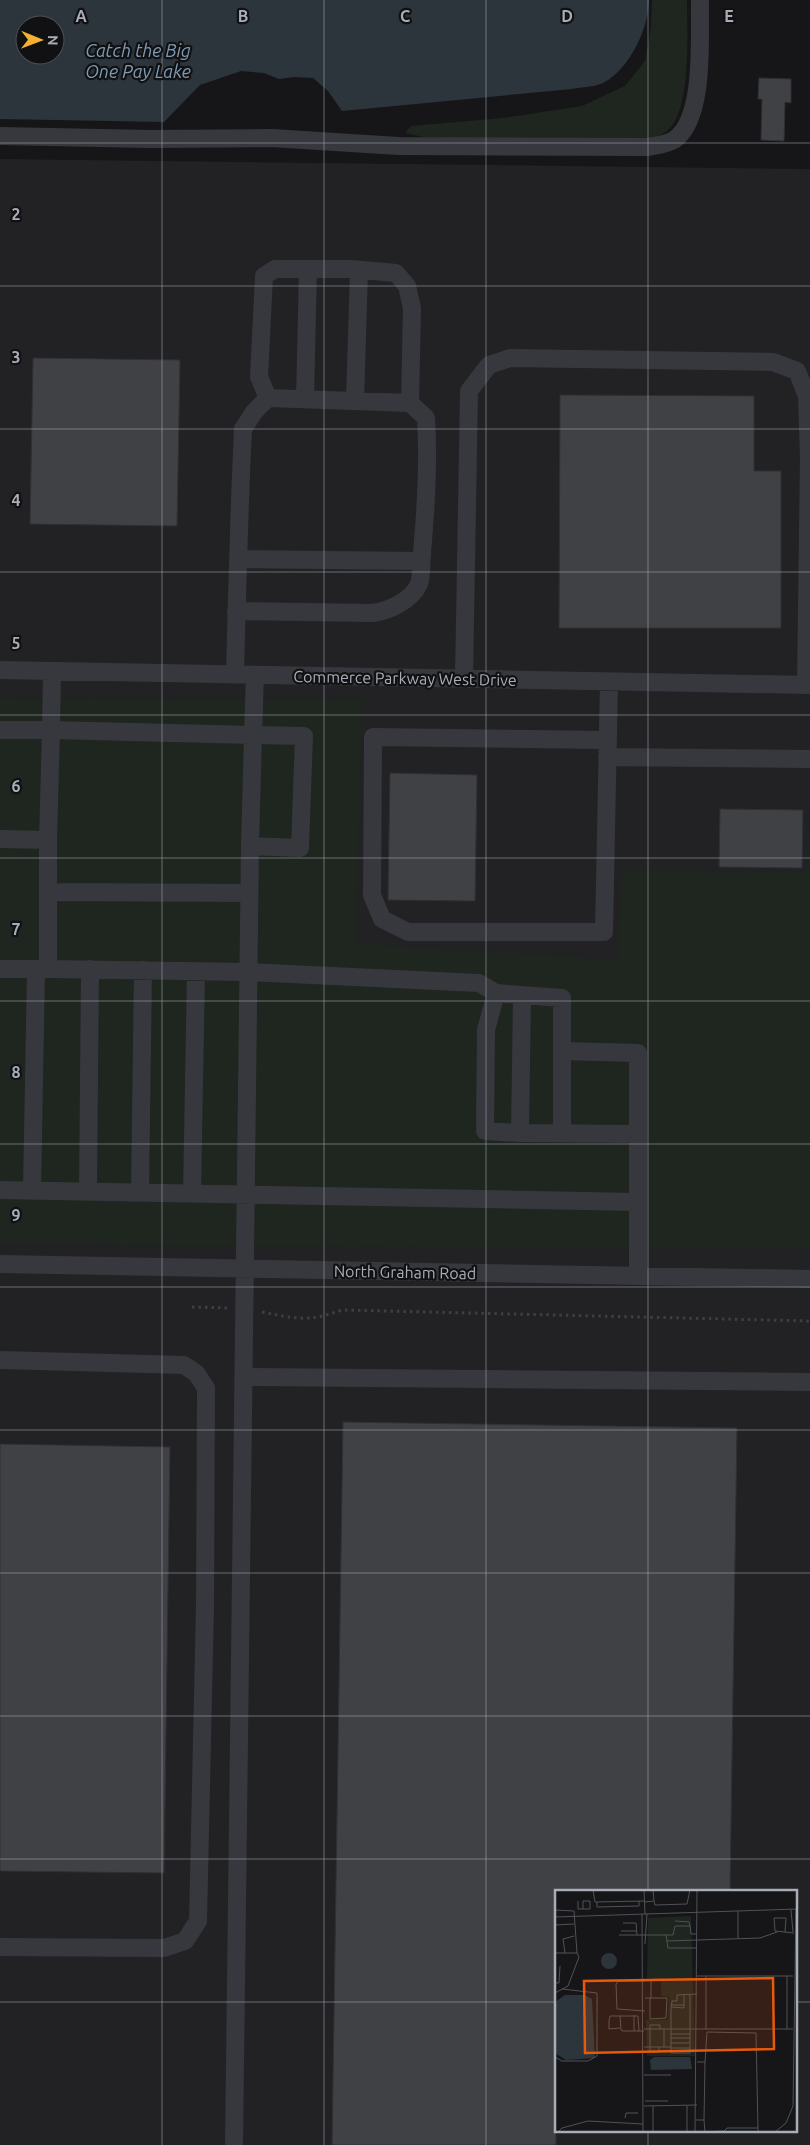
<svg xmlns="http://www.w3.org/2000/svg" width="810" height="2145" font-family="Ubuntu,sans-serif">
<style>
.built{fill:#222225;fill-rule:evenodd}
.green{fill:#1e261f}
.water{fill:#2c353c;fill-rule:evenodd}
.building{fill:#404145;stroke:#303034}
.lines{fill:none;stroke-linecap:round;stroke-linejoin:round}
.path{stroke:#3d3f44;stroke-width:3;stroke-dasharray:2.5 4;stroke-linecap:butt}
.minor{stroke:#37383d;stroke-width:18}
.grid{fill:none;stroke:#a8adb8;stroke-width:1;stroke-opacity:0.55}
.labels{text-anchor:middle;dominant-baseline:central;stroke-width:4.5;stroke-linejoin:round;paint-order:stroke}
.street-label{font-size:16px;fill:#a8adb8;stroke:#111113}
.water-label{font-size:18px;font-style:italic;fill:#7f9bb3;stroke:#111113}
.inset-road{fill:none;stroke:#505258;stroke-width:1}
.view{fill:#e8590c;fill-opacity:0.15;stroke:#e8590c;stroke-width:2.5}
.inset-edge{fill:none;stroke:#a8adb8;stroke-width:2.5}
.grid-label{font-size:16px;text-anchor:middle;font-weight:bold;fill:#a8adb8;stroke:#111113;stroke-width:4.5;stroke-linejoin:round;paint-order:stroke}
</style>
<rect width="100%" height="100%" fill="#161618"/>
<path class="built" d="M 0,159 L 810,169 L 810,2145 L 0,2145 ZM 556,1891 L 796,1891 L 796,2131 L 556,2131 Z"/>
<path class="green" d="M 652,0 L 687,0 C 687,30 692,112 667,131 C 660,137 651,139 642,142 L 424,137 L 405,133 L 411,126 L 503,118 L 582,106 L 625,86 L 645,61 L 651,27 Z
M 0,699 L 363,700 L 355,944 L 617,959 L 622,870 L 808,872 L 810,811 L 810,1249 L 0,1244 Z"/>
<path class="water" d="M 0,0 L 649,0 C 649,28 629,70 603,83 C 595,87 582,87 572,89 L 342,111 L 328,91 L 313,78 L 294,77 L 279,79 L 264,73 L 241,71 L 200,85 L 164,122 L 0,119 ZM 25,25 L 55,25 L 55,55 L 25,55 Z"/>
<path class="building" d="M 759,78 L 791,79 L 791,103 L 785,102 L 784,141 L 761,140 L 762,99 L 758,99 Z
M 33,358 L 180,360 L 177,526 L 30,524 Z
M 560,395 L 754,396 L 754,471 L 781,471 L 781,628 L 559,628 Z
M 390,773 L 477,775 L 475,901 L 388,900 Z
M 720,809 L 803,810 L 802,868 L 719,867 Z
M 343,1422 L 737,1428 L 730,1891 L 556,1891 L 556,2145 L 332,2145 Z
M 0,1444 L 170,1447 L 164,1873 L 0,1871 Z"/>
<g class="lines">
<path class="path" d="M 192,1307 L 229,1308
M 262,1312 C 296,1319 309,1322 342,1310 L 810,1321"/>
<path class="minor" d="M 0,136 L 150,139 L 272,138 L 398,146 L 648,147 C 657,145 665,145 674,140 C 706,119 699,34 700,0
M 268,398 L 259,377 L 264,276 L 275,269 L 350,269 L 396,273 L 407,286 L 412,308 L 410,403
M 305,399 L 308,269
M 355,401 L 359,270
M 238,559 L 421,561
M 0,670 L 810,685
M 52,671 L 51,730 L 253,735 L 255,675
M 235,675 C 237,593 239,511 243,429 L 254,412 L 268,398 L 410,403 L 426,418 C 429,464 426,508 422,553 C 421,562 422,575 419,584 C 411,601 389,611 372,613 L 236,611
M 464,679 L 469,391 L 489,365 L 510,358 L 773,362 L 797,371 L 807,396 L 809,458 L 806,685
M 0,730 L 51,730 L 48,840 L 0,839
M 253,735 L 304,736 L 300,848 L 250,846 Z
M 608,740 L 373,737 L 372,895 L 382,919 L 408,932 L 604,932 L 609,682
M 607,757 L 810,759
M 48,840 L 48,969 L 248,972 L 479,983 L 496,993 L 562,998 L 562,1051 L 638,1053 L 638,1276
M 48,892 L 249,893
M 0,969 L 47,969
M 496,993 L 486,1030 L 485,1131 L 520,1133
M 522,996 L 520,1133 L 637,1134
M 562,1051 L 562,1133
M 0,1190 L 637,1202
M 32,1191 L 36,969
M 88,1192 L 90,969
M 140,1193 L 143,970
M 192,1194 L 196,971
M 0,1264 L 810,1279
M 0,1360 L 184,1365 L 196,1373 L 206,1388 L 205,1606 L 198,1921 L 185,1941 L 164,1948 L 0,1947
M 243,1377 L 810,1382
M 234,2145 L 250,846"/>
</g>
<path class="grid" d="M 162,0 L 162,2145M 324,0 L 324,2145M 486,0 L 486,2145M 648,0 L 648,1891M 0,143 L 810,143M 0,286 L 810,286M 0,429 L 810,429M 0,572 L 810,572M 0,715 L 810,715M 0,858 L 810,858M 0,1001 L 810,1001M 0,1144 L 810,1144M 0,1287 L 810,1287M 0,1430 L 810,1430M 0,1573 L 810,1573M 0,1716 L 810,1716M 0,1859 L 810,1859M 0,2002 L 556,2002M 796,2002 L 810,2002M 648,2131 L 648,2145"/>
<g class="labels">
<g class="street-label">
<text transform="translate(405 678) rotate(1)">Commerce Parkway West Drive</text>
<text transform="translate(405 1272) rotate(1)">North Graham Road</text>
</g>
<g class="water-label">
<text x="138" y="50">Catch the Big<tspan x="138" dy="21">One Pay Lake</tspan></text>
</g>
</g>
<g transform="translate(555 1890)">
<rect width="242" height="242" fill="#161618"/>
<path d="M 136,26 L 140,166 L 92,166 L 91,130 L 113,130 L 114,107 L 106,106 L 106,90 L 92,88 L 93,28 Z" fill="#1e261f"/>
<path d="M46 71a8 8 0 1 1 16 0a8 8 0 1 1-16 0ZM 10,105 L 30,105 L 37,109 L 40,168 L 11,170 L 0,163 L 0,112 ZM 99,167 L 135,167 L 137,179 L 96,180 L 95,170 Z" fill="#2c353c"/>
<path class="inset-road" d="M 38,0 L 40,12 L 89,11M 89,0 L 90,24M 23,11 L 23,19 L 35,19 L 35,11 L 28,11 L 28,19M 99,11 L 100,15 L 132,14 L 135,0M 42,12 L 42,17 L 84,16 L 84,11M 89,12 L 99,11 L 98,0M 0,20 L 19,21 L 22,63M 236,20 L 238,42M 183,21 L 183,48M 87,24 L 88,242M 0,27 L 243,19M 120,31 L 134,32 L 135,36M 68,33 L 81,33 L 82,45M 0,35 L 19,34M 66,41 L 82,41M 230,42 L 231,28 L 219,28 L 220,41 L 239,43M 64,45 L 118,45 L 120,36 L 135,36 L 136,44 L 142,44M 111,45 L 113,58 L 142,58M 111,51 L 205,48 L 222,42M 90,54 L 92,24M 0,63 L 22,63 L 24,67 L 13,96 L 0,103M 10,63 L 8,49 L 19,46M 142,86 L 238,86M 151,86 L 151,139M 96,89 L 96,108M 90,91 L 64,91 L 61,94 L 62,119 L 90,121M 0,93 L 4,93 L 5,76M 90,108 L 112,108 L 111,128 L 95,129 L 95,108M 117,115 L 129,115 L 129,105M 117,117 L 129,118 L 129,115M 79,125 L 79,141M 95,135 L 105,135 L 105,139 L 95,139 ZM 65,138 L 54,139 L 54,131 L 55,126 L 65,126M 105,139 L 238,139M 109,139 L 109,157M 232,139 L 232,86M 84,141 L 83,126 L 65,126 L 66,140 L 68,141 L 89,141M 116,144 L 135,144M 116,148 L 135,148M 116,153 L 135,153M 89,157 L 95,157 L 95,139 L 89,139M 95,157 L 104,157 L 104,162 L 95,162 ZM 104,157 L 116,157 L 116,119 L 117,111 L 122,111 L 122,105 L 142,104M 116,157 L 116,163 L 135,163 L 135,105M 116,158 L 135,158M 0,167 L 7,171 L 33,171 L 42,166 L 42,103 L 7,99M 142,172 L 150,172 L 152,142 L 201,143 L 203,238M 89,185 L 116,185M 90,211 L 113,211M 89,216 L 142,215M 98,216 L 98,242M 70,228 L 71,223 L 83,223M 141,230 L 149,230 L 150,242M 149,230 L 150,172M 3,242 L 7,238 L 33,231 L 88,234M 132,242 L 132,216M 140,242 L 142,0M 150,242 L 168,241M 168,242 L 172,238 L 203,238 L 203,242M 220,242 L 231,233 L 238,216 L 241,19"/>
<path class="view" d="M 218,88 L 219,159 L 30,163 L 29,91 Z"/>
<rect width="242" height="242" class="inset-edge"/>
</g>
<g class="grid-label">
<text x="81" y="22">A</text>
<text x="243" y="22">B</text>
<text x="405" y="22">C</text>
<text x="567" y="22">D</text>
<text x="729" y="22">E</text>
<text x="16" y="220">2</text>
<text x="16" y="363">3</text>
<text x="16" y="506">4</text>
<text x="16" y="649">5</text>
<text x="16" y="792">6</text>
<text x="16" y="935">7</text>
<text x="16" y="1078">8</text>
<text x="16" y="1221">9</text>
</g>
<g transform="translate(40 40) rotate(91)"><circle r="24" fill="#111113" stroke="#4d4f55"/>
<path d="M0-4L9 19L0 12L-9 19Z" fill="#f2b134"/>
<text y="-8" font-size="14" font-weight="bold" text-anchor="middle" fill="#a8adb8">N</text>
</g>
</svg>
